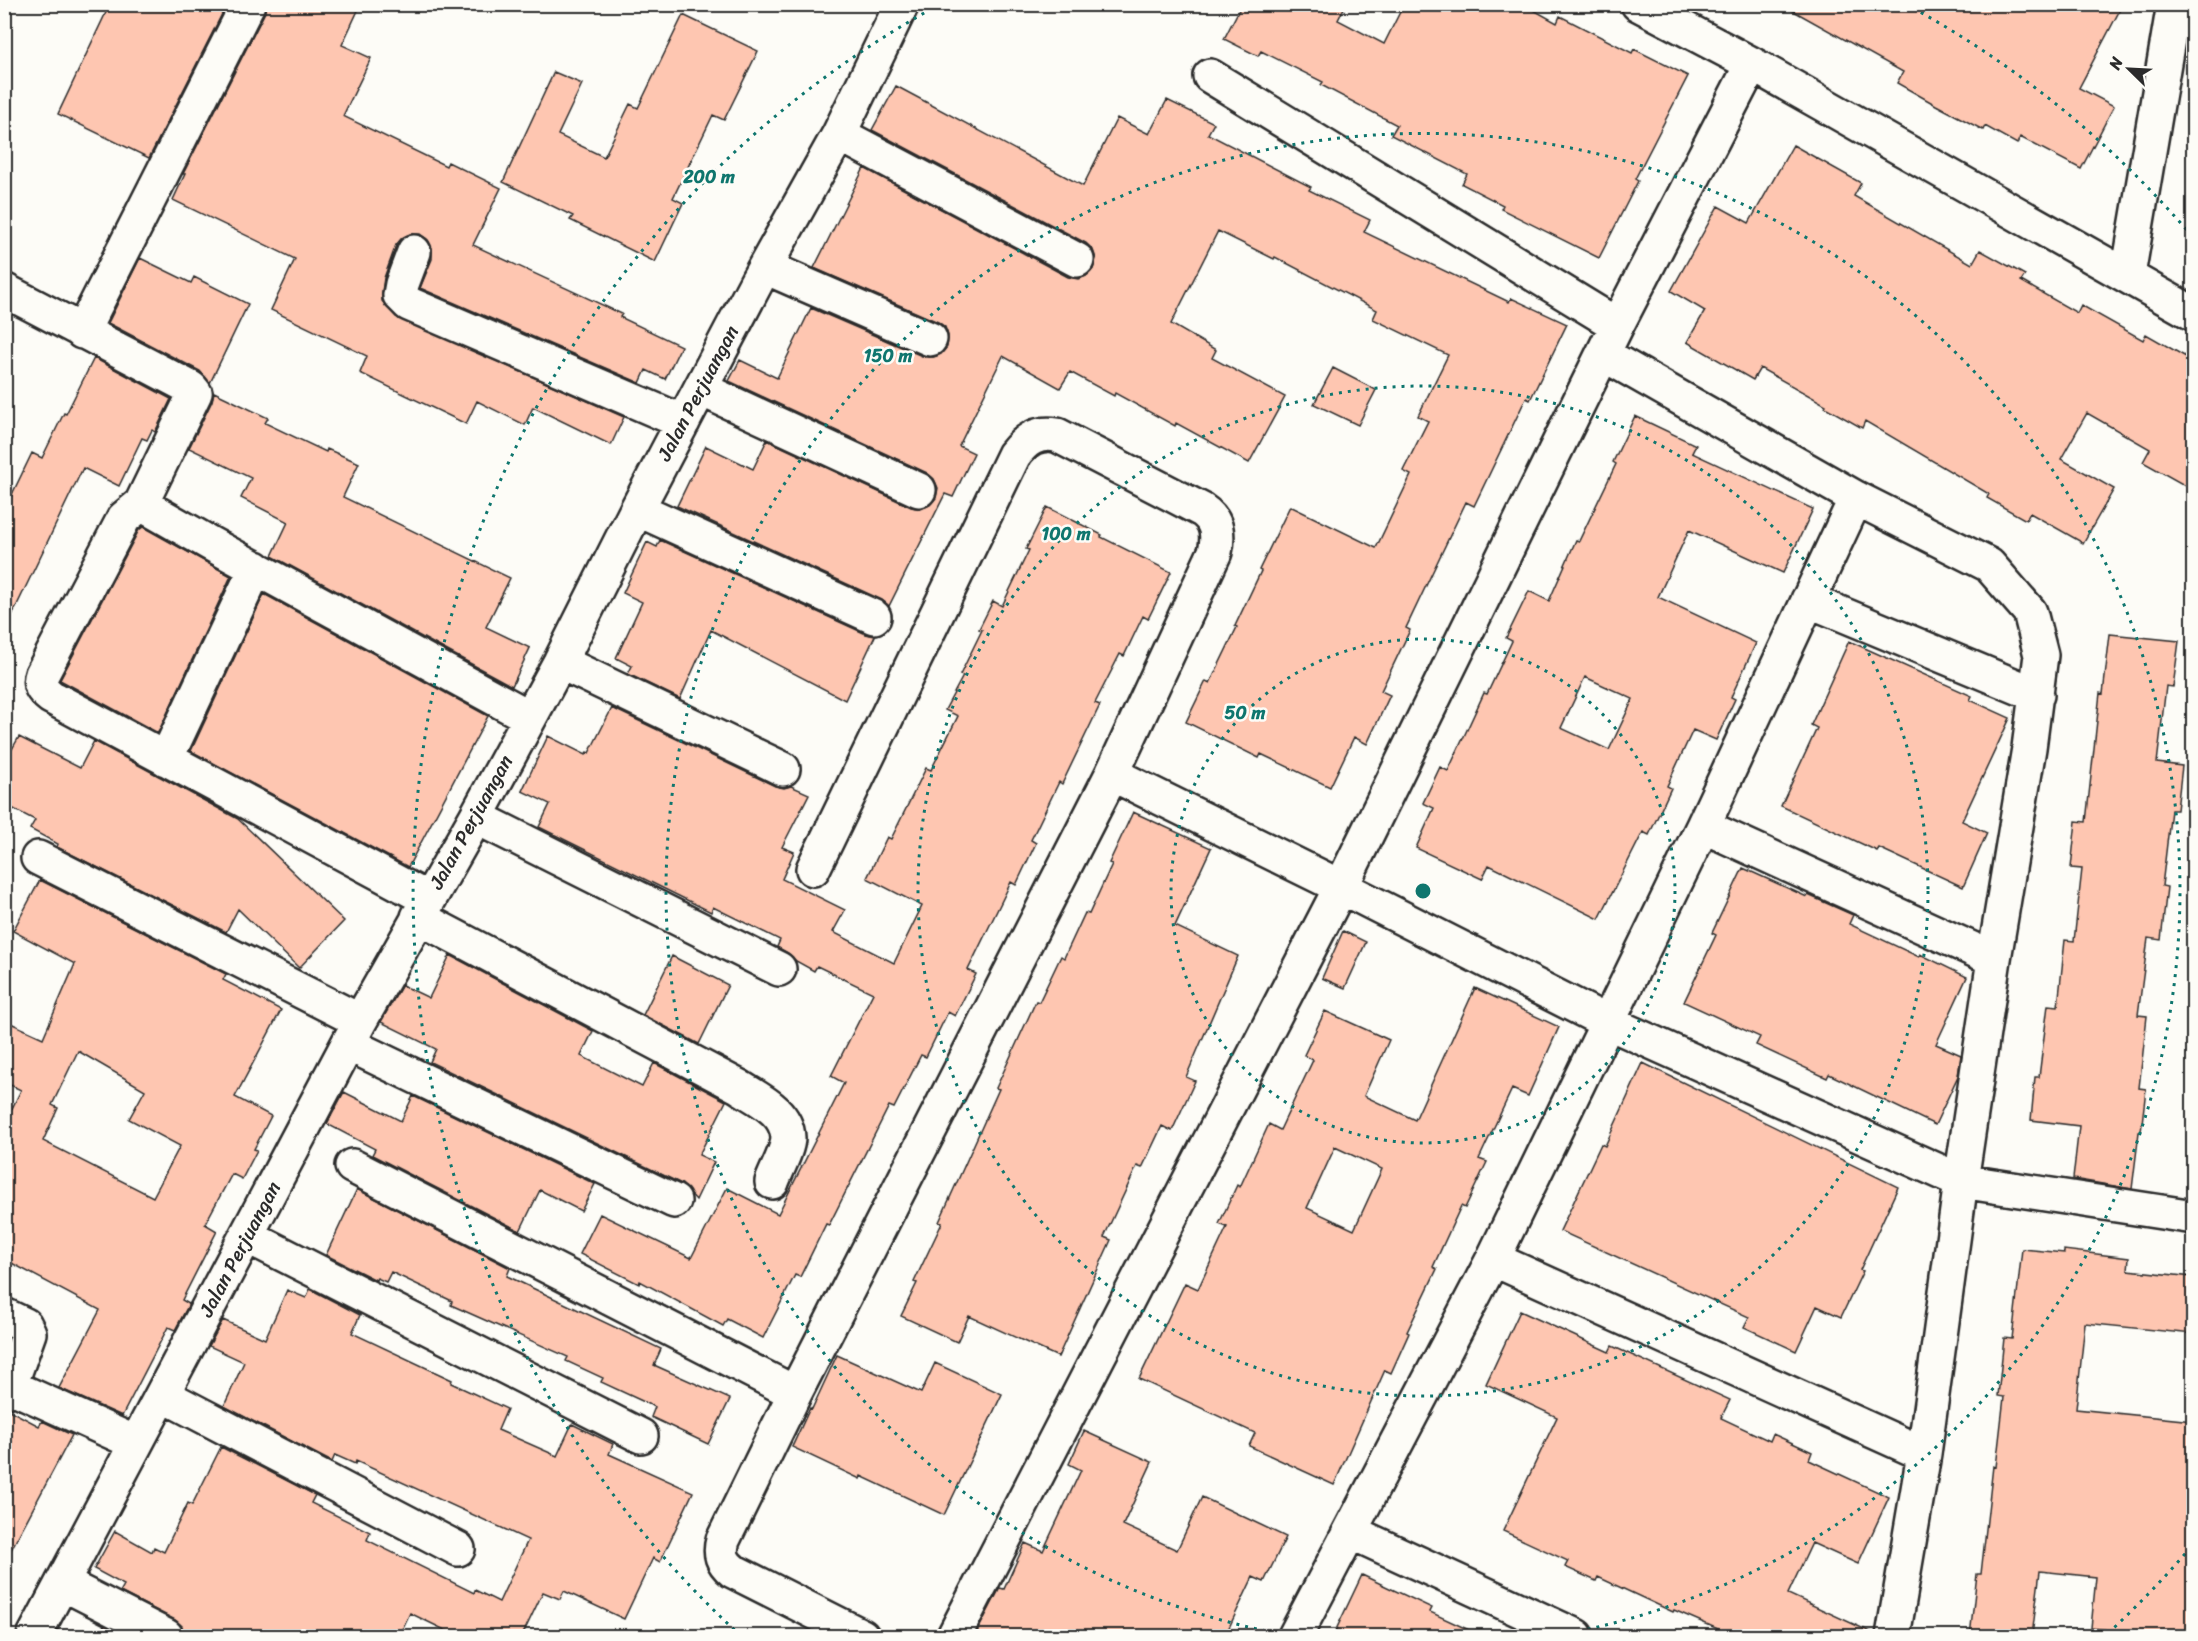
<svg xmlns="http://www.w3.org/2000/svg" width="2198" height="1641" font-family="Sriracha,sans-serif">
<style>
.building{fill:#fec6b1;stroke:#2b2b2b;stroke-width:1.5;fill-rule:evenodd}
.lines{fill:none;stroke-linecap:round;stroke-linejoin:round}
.minor-casing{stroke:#2b2b2b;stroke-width:38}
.minor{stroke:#fdfcf7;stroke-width:33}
.ring{fill:none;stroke:#0f766e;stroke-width:3;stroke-dasharray:3 6}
.labels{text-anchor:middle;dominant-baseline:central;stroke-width:5;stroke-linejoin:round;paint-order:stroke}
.street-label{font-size:20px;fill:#2b2b2b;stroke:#fdfcf7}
.centre{fill:#0f766e;stroke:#fdfcf7;stroke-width:3}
.ring-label{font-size:18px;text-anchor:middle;font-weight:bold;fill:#0f766e;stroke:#fdfcf7;stroke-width:5;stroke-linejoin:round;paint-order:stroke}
</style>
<rect width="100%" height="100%" fill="#fdfcf7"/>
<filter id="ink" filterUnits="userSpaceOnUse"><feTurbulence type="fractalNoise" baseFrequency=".0167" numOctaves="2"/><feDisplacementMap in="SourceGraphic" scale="12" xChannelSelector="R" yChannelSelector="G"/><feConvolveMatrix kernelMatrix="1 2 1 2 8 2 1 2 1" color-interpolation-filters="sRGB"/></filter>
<g filter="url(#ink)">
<path class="building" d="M 110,4 L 227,4 L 149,158 L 58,114 Z
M 266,4 L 361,4 L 342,45 L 371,58 L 343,116 L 446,166 L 448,162 L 501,188 L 473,245 L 622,314 L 620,317 L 681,346 L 665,379 L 646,370 L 640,383 L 420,288 L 432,259 L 432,248 L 428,240 L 420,234 L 410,234 L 402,238 L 396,245 L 384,278 L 382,292 L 382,301 L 396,317 L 624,417 L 611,445 L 533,407 L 525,425 L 477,401 L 466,424 L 360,373 L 367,356 L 271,310 L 295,259 L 173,200 L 185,174 L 183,174 L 265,12 Z
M 1242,4 L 1346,4 L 1338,20 L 1384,44 L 1404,4 L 1523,4 L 1557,23 L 1560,16 L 1632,53 L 1634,49 L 1688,76 L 1635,179 L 1638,181 L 1599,258 L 1501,209 L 1503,205 L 1462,184 L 1467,174 L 1391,135 L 1397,125 L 1321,85 L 1323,82 L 1261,51 L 1258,56 L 1224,39 Z
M 1781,4 L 2123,4 L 2079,88 L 2114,106 L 2081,169 L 2020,137 L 2017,144 L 1985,126 L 1983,130 L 1936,105 L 1897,83 L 1903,72 Z
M 683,15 L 758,51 L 724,120 L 713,115 L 673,198 L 683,203 L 655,262 L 570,220 L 573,216 L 503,182 L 554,72 L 582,84 L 558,135 L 604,157 L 630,104 L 638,108 Z
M 896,86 L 1083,186 L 1117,118 L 1149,134 L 1167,100 L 1214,123 L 1208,134 L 1311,187 L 1309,190 L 1370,220 L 1364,232 L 1509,302 L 1511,298 L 1567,324 L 1530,400 L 1526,398 L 1474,506 L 1466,502 L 1434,569 L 1406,628 L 1410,630 L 1381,691 L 1390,695 L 1367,744 L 1354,737 L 1330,787 L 1261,754 L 1259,758 L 1186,722 L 1206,681 L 1210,683 L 1237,627 L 1235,626 L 1261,571 L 1259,570 L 1290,506 L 1376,548 L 1411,475 L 1403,471 L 1428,421 L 1418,416 L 1448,355 L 1373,319 L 1377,310 L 1275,257 L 1274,259 L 1218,231 L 1171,324 L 1216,350 L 1212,358 L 1285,397 L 1249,463 L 1176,423 L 1175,426 L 1115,393 L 1114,396 L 1070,372 L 1060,388 L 1003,356 L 959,446 L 974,453 L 953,497 L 945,494 L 889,606 L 882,600 L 677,506 L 706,446 L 753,469 L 767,440 L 911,507 L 921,509 L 930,505 L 936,498 L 938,488 L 934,479 L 927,473 L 729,381 L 740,360 L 777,378 L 811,308 L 922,356 L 933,357 L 941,354 L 947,347 L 948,336 L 945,327 L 938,322 L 814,268 L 864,168 L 1068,277 L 1078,279 L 1086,276 L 1093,269 L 1096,259 L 1093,250 L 1086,243 L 872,130 Z
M 1793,145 L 1861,183 L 1854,196 L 1972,264 L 1980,250 L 2025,275 L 2021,281 L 2077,313 L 2081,305 L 2143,340 L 2146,334 L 2193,361 L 2193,490 L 2143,462 L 2150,449 L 2087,413 L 2061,459 L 2114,489 L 2083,543 L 2030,513 L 2026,520 L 1987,498 L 1989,494 L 1865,421 L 1862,428 L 1825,407 L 1826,405 L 1760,368 L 1753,380 L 1687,342 L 1705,311 L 1671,291 L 1718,206 L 1749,223 Z
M 140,258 L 191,283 L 194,277 L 248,304 L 210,383 L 200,371 L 108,323 Z
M 94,358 L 171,399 L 155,432 L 152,430 L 147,440 L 142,438 L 119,486 L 83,468 L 4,632 L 4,511 L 32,453 L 42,458 L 64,413 L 66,414 Z
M 1333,368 L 1376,390 L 1358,425 L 1314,404 Z
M 214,392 L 268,418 L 265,423 L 326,452 L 327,449 L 359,463 L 343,497 L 510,578 L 486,627 L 530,648 L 512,686 L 272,556 L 288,522 L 241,498 L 251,478 L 189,448 L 212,401 Z
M 1635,416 L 1696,445 L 1692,453 L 1813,509 L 1783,573 L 1689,530 L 1658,597 L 1756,643 L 1731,697 L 1735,699 L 1716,740 L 1693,730 L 1667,786 L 1671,788 L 1649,835 L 1643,832 L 1599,919 L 1489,865 L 1482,879 L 1416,848 L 1434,808 L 1423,803 L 1440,767 L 1448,771 L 1484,693 L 1487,694 L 1512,641 L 1506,638 L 1529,591 L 1549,601 L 1576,540 L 1579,541 L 1616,464 L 1613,462 ZM 1585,677 L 1633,699 L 1609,750 L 1561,728 Z
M 1047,507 L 1102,535 L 1101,537 L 1171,572 L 1148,619 L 1143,616 L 1124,656 L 1120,654 L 1095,703 L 1100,705 L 1062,784 L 1059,782 L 1031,840 L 1036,843 L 1016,885 L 1011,882 L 968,970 L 976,974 L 955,1016 L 948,1012 L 926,1057 L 921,1055 L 894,1108 L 889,1106 L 829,1225 L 826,1224 L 800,1277 L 795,1275 L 763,1338 L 727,1319 L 723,1326 L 640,1281 L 639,1284 L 580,1254 L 600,1214 L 691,1258 L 727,1188 L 778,1214 L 844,1083 L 831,1076 L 873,993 L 817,966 L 814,971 L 796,961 L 788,953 L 777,947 L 780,940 L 713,907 L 711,912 L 539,827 L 550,804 L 522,791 L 548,736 L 586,755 L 587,752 L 589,753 L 612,708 L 775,786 L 784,788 L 791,786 L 809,794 L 782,847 L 794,852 L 782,879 L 845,910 L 833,932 L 894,963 L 922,906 L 867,878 L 887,837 L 891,839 L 926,768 L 931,770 L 958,716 L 945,710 L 963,676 L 960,675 L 982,630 L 979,629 L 993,601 L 1002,606 L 1029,550 L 1026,549 Z
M 143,527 L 231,576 L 158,733 L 60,680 L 139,530 Z
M 660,540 L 866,634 L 875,636 L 845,700 L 711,630 L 680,699 L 628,674 L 632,666 L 616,658 L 642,602 L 623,593 L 647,542 L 657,547 Z
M 264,594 L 488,716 L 408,867 L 191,751 Z
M 2110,634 L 2179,641 L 2173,687 L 2166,686 L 2157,763 L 2182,766 L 2177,810 L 2171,810 L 2162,886 L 2167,887 L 2161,940 L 2148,938 L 2138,1015 L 2147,1016 L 2139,1088 L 2146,1089 L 2141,1132 L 2139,1132 L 2132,1189 L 2073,1179 L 2079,1126 L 2031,1120 L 2035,1077 L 2039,1077 L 2048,1005 L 2058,1006 L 2065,940 L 2074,941 L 2082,869 L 2071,868 L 2076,821 L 2086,822 L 2100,693 L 2103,694 Z
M 1849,641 L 1972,696 L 1970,700 L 2010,718 L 1962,821 L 1987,833 L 1963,887 L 1879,848 L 1877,851 L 1781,806 L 1817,728 L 1811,725 Z
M 19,737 L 80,768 L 94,741 L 238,819 L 344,921 L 299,968 L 238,909 L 226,932 L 57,847 L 58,844 L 30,829 L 35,820 L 4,804 L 4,763 Z
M 1133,812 L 1211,848 L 1175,926 L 1238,956 L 1186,1077 L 1195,1081 L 1172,1131 L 1162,1126 L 1142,1168 L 1137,1166 L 1104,1237 L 1111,1240 L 1058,1357 L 969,1316 L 957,1342 L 901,1316 L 917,1283 L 914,1282 L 942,1223 L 939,1222 L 999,1089 L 996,1088 L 1036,1001 L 1039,1002 L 1061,956 L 1064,958 L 1085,913 L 1089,914 L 1112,864 L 1109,863 Z
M 1743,868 L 1807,897 L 1808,895 L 1853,915 L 1849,924 L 1919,957 L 1920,954 L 1967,977 L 1936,1044 L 1961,1055 L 1958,1076 L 1935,1125 L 1829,1074 L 1827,1078 L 1756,1045 L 1760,1037 L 1684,1002 L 1716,935 L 1712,933 Z
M 40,880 L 226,974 L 223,980 L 281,1010 L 235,1097 L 271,1116 L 254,1149 L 257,1150 L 242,1179 L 232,1174 L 205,1224 L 217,1231 L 182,1300 L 189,1304 L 175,1330 L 168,1327 L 122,1416 L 59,1388 L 100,1310 L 4,1259 L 4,1125 L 21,1090 L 4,1082 L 4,1020 L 43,1038 L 75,964 L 13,931 ZM 78,1051 L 145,1090 L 129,1119 L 180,1146 L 153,1197 L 43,1141 L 58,1108 L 52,1105 Z
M 1343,931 L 1366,942 L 1345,988 L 1322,978 Z
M 450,955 L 593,1031 L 581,1056 L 642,1087 L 654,1063 L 726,1101 L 699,1155 L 714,1162 L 696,1200 L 682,1184 L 430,1062 L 436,1049 L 381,1022 L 402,985 L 429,998 Z
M 672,956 L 728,985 L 699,1044 L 643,1015 Z
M 1475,988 L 1559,1027 L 1528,1096 L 1512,1089 L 1479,1159 L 1487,1162 L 1465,1208 L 1461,1206 L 1433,1267 L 1437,1269 L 1407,1332 L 1409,1333 L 1391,1373 L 1385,1370 L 1334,1485 L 1249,1446 L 1255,1433 L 1139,1379 L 1185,1283 L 1198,1289 L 1227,1227 L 1219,1224 L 1237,1185 L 1240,1187 L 1269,1124 L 1280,1130 L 1313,1060 L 1304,1055 L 1325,1011 L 1389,1040 L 1364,1096 L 1415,1120 ZM 1335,1147 L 1382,1169 L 1354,1230 L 1307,1208 Z
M 1643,1063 L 1898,1187 L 1860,1270 L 1863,1271 L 1841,1317 L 1817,1306 L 1796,1351 L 1744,1327 L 1749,1317 L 1560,1231 L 1601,1144 L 1605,1146 Z
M 344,1092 L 401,1121 L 413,1096 L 595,1184 L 581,1211 L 540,1190 L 520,1231 L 372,1155 L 375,1149 L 327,1124 Z
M 357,1189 L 510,1268 L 507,1276 L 661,1349 L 654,1365 L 730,1399 L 708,1444 L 651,1417 L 655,1407 L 601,1382 L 603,1378 L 566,1361 L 568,1357 L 451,1305 L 452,1301 L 391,1272 L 386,1282 L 377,1278 L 376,1280 L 326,1255 Z
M 2022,1249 L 2064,1253 L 2064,1250 L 2129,1258 L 2128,1270 L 2193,1277 L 2193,1334 L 2085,1323 L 2076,1409 L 2193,1421 L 2193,1636 L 2169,1636 L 2091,1628 L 2096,1577 L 2040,1571 L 2032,1636 L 1970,1636 L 1977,1574 L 1981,1574 L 1993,1466 L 1996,1467 L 2004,1397 L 1998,1396 L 2004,1338 L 2012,1339 Z
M 310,1289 L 360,1315 L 352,1333 L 452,1380 L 451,1383 L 507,1409 L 498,1430 L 557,1456 L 572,1424 L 613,1444 L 609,1454 L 693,1492 L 660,1562 L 653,1558 L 624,1619 L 564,1591 L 560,1599 L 543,1592 L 522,1636 L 457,1636 L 410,1613 L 399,1636 L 184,1636 L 182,1626 L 175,1620 L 120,1592 L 124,1585 L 94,1569 L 115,1531 L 152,1552 L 154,1547 L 164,1552 L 188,1503 L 192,1505 L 221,1447 L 315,1495 L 311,1503 L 370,1532 L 367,1540 L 474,1593 L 475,1590 L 499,1602 L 528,1540 L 356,1461 L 355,1464 L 335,1455 L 332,1462 L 224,1406 L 244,1362 L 209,1346 L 223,1320 L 265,1339 L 287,1290 L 306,1298 Z
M 1520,1311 L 1609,1352 L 1612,1346 L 1730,1400 L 1721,1418 L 1770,1441 L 1773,1434 L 1812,1452 L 1809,1460 L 1889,1497 L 1858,1564 L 1812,1543 L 1788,1594 L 1875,1634 L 1875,1636 L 1734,1636 L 1674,1610 L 1673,1612 L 1598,1577 L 1596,1581 L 1565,1567 L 1568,1561 L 1503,1531 L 1557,1417 L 1486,1384 Z
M 837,1355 L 921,1393 L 935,1363 L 1002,1394 L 944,1515 L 861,1476 L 860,1479 L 792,1447 L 810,1408 L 812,1409 Z
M 4,1410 L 9,1410 L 39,1426 L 42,1421 L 72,1435 L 4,1563 Z
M 1084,1431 L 1152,1462 L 1123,1525 L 1177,1550 L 1202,1497 L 1286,1537 L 1264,1582 L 1253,1577 L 1225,1636 L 975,1636 L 1000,1588 L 1004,1589 L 1025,1543 L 1043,1551 L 1081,1470 L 1069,1464 Z
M 1362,1575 L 1432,1608 L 1430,1612 L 1482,1636 L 1333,1636 Z
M 104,1625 L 126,1636 L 98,1636 Z"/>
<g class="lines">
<defs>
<path id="minor" d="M 1638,4 L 1752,64 L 2194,314
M 1210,76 L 1617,325
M 839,134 L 1077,260
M 414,252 L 402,284 L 400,295 L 409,304 L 683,422
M 765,267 L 930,339
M 2128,275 L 2174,4
M 4,290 L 191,388 L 195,393 L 141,504 L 124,518 L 42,674 C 38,685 42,690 51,697 L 428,899
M 82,332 L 248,4
M 1603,354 L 1856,498 L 1989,565 L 2030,612 L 2041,655 L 2029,748 L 1994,959 L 1961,1181 L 1924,1454 L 1893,1636
M 701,389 L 919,490
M 1856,498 L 1703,826 L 1994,959
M 141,504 L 211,544 L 529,717
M 637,509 L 874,617
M 1808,600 L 2037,695
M 560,662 L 783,769
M 166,759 L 256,568
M 1112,774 L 1341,887 L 1607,1022 L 1961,1181 L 2194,1217
M 476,817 L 779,969
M 38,858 L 360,1021
M 813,869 L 1014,455 C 1026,439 1037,432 1057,435 L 1202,510 C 1217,520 1219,535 1215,552 L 1112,774 L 795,1393 L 723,1540 C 719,1554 722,1562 733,1571 L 862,1636
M 418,917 L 738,1086 C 758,1099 787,1111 788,1138 C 788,1149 776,1171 772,1182
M 348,1044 L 674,1201
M 352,1166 L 795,1393
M 247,1236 L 641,1436
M 1493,1259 L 1924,1454
M 4,1315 L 25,1325 L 29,1333 L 10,1386 L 4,1392
M 10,1386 L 136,1443
M 163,1395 L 458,1549
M 1351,1532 L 1576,1636
M 62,1583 L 166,1636
M 34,1636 L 360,1021 L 476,817 L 560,662 L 637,509 L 757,281 L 839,134 L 902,4
M 954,1636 L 1341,887 L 1617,325 L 1752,64
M 1295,1636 L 1493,1259 L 1703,826"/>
</defs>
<use href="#minor" class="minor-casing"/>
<use href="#minor" class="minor"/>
</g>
</g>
<g class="ring">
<circle cx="1423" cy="891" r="252"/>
<circle cx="1423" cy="891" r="505"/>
<path d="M1292 1636A757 757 0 1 1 1554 1636"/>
<path d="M2191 1547A1010 1010 0 0 1 2105 1636M741 1636A1010 1010 0 0 1 933 8M1913 8A1010 1010 0 0 1 2191 235"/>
</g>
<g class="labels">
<g class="street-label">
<text transform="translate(698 393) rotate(-62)">Jalan Perjuangan</text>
<text transform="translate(471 822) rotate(-61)">Jalan Perjuangan</text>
<text transform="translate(240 1249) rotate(-62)">Jalan Perjuangan</text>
</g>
</g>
<circle cx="1423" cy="891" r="9" class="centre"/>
<g class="ring-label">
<text x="709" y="183">200 m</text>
<text x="888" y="362">150 m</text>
<text x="1066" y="540">100 m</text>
<text x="1245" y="719">50 m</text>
</g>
<rect width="2198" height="1641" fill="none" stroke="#fdfcf7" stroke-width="24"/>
<rect x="12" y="12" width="2174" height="1617" fill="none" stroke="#2b2b2b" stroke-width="2" filter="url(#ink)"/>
<g transform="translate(2129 69) rotate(294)" stroke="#fdfcf7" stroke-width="4.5" paint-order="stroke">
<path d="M0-4.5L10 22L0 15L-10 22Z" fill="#2b2b2b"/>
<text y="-9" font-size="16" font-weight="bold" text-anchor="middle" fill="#2b2b2b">N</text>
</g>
</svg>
